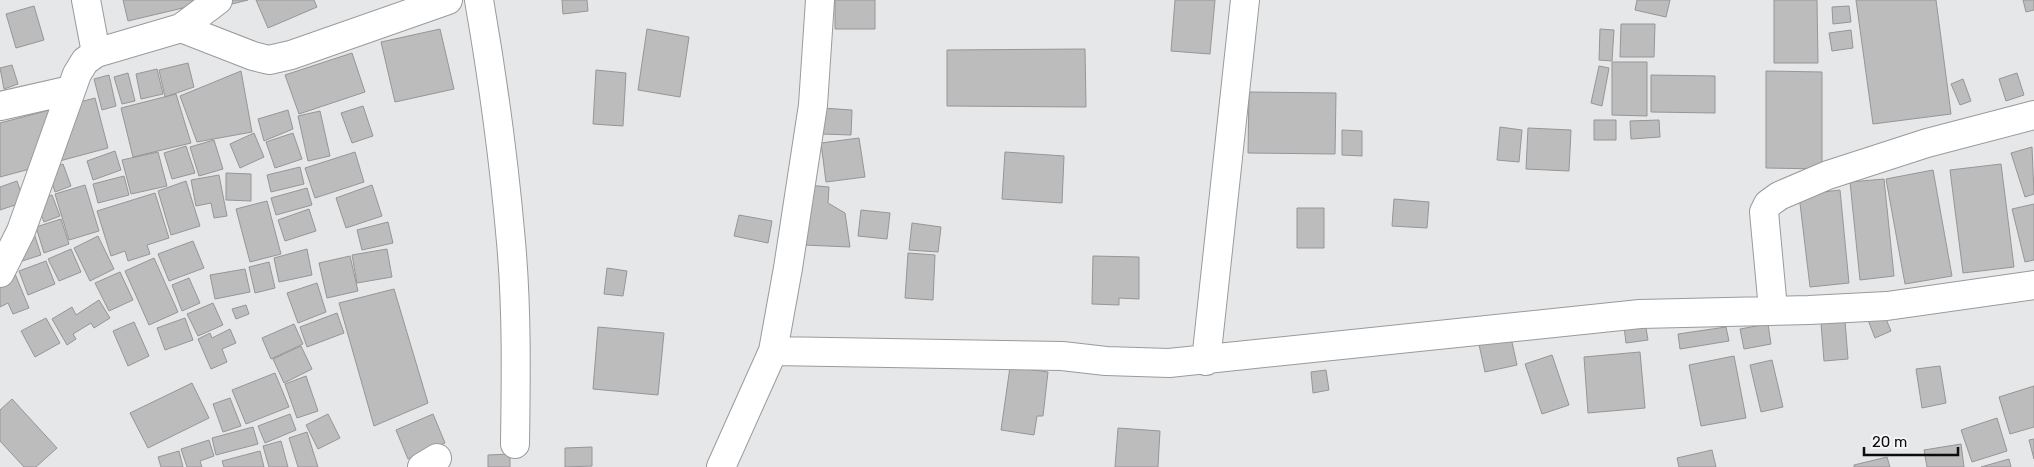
<svg xmlns="http://www.w3.org/2000/svg" width="2034" height="467" font-family="Rubik,sans-serif">
<style>
.building{fill:#bdbcbd;stroke:#969597}
.lines{fill:none;stroke-linecap:round;stroke-linejoin:round}
.street-casing{stroke:#9a9a9c;stroke-width:30}
.street{stroke:#fff;stroke-width:28}
</style>
<rect width="100%" height="100%" fill="#e6e7e9"/>
<path class="building" d="M 123,0 L 208,0 L 208,2 L 128,21 Z
M 222,0 L 248,0 L 224,6 Z
M 256,0 L 314,0 L 317,7 L 268,28 Z
M 562,0 L 587,0 L 588,11 L 563,14 Z
M 835,0 L 875,0 L 875,29 L 835,29 Z
M 1175,0 L 1215,0 L 1210,54 L 1171,51 Z
M 1637,0 L 1670,0 L 1666,17 L 1635,10 Z
M 1774,0 L 1817,0 L 1818,63 L 1774,63 Z
M 1856,0 L 1936,0 L 1951,114 L 1873,124 Z
M 2023,0 L 2034,0 L 2034,10 L 2026,12 Z
M 34,6 L 44,40 L 16,48 L 6,14 Z
M 1849,6 L 1851,22 L 1833,24 L 1832,7 Z
M 1621,24 L 1655,24 L 1654,57 L 1620,57 Z
M 440,29 L 454,89 L 395,102 L 381,42 Z
M 647,29 L 689,37 L 680,97 L 638,90 Z
M 1600,29 L 1614,30 L 1612,61 L 1599,60 Z
M 1851,30 L 1853,48 L 1832,51 L 1829,33 Z
M 1085,49 L 1086,107 L 947,106 L 947,50 Z
M 352,53 L 365,92 L 299,114 L 285,75 Z
M 1612,62 L 1647,62 L 1647,116 L 1612,115 Z
M 188,63 L 194,87 L 165,97 L 159,70 Z
M 12,65 L 18,84 L 4,89 L 0,68 Z
M 1599,66 L 1609,68 L 1602,106 L 1591,103 Z
M 157,69 L 163,94 L 141,99 L 136,74 Z
M 596,70 L 626,73 L 623,126 L 593,124 Z
M 241,71 L 252,132 L 197,142 L 180,96 Z
M 1766,71 L 1822,72 L 1822,169 L 1766,168 Z
M 128,73 L 135,101 L 122,104 L 114,77 Z
M 2017,73 L 2024,95 L 2006,101 L 1999,79 Z
M 109,75 L 116,106 L 102,110 L 94,79 Z
M 1651,75 L 1715,76 L 1715,113 L 1651,112 Z
M 1963,79 L 1971,101 L 1960,105 L 1951,84 Z
M 1249,92 L 1336,93 L 1335,154 L 1248,153 Z
M 176,94 L 191,143 L 133,157 L 121,108 Z
M 95,98 L 108,148 L 0,177 L 0,123 Z
M 363,106 L 373,136 L 352,143 L 341,113 Z
M 822,108 L 852,110 L 851,135 L 821,134 Z
M 288,110 L 293,129 L 264,141 L 258,119 Z
M 320,111 L 330,156 L 308,161 L 298,116 Z
M 1594,120 L 1616,120 L 1616,140 L 1594,140 Z
M 1659,120 L 1660,137 L 1631,139 L 1630,121 Z
M 1500,127 L 1522,130 L 1519,162 L 1497,160 Z
M 1528,128 L 1571,130 L 1569,171 L 1526,169 Z
M 1342,130 L 1362,131 L 1362,156 L 1342,155 Z
M 254,133 L 264,157 L 240,168 L 230,144 Z
M 293,133 L 302,159 L 275,168 L 266,142 Z
M 859,138 L 865,177 L 826,182 L 821,143 Z
M 214,140 L 223,169 L 199,176 L 190,147 Z
M 186,146 L 195,173 L 172,179 L 164,153 Z
M 2032,147 L 2034,194 L 2025,197 L 2011,153 Z
M 115,151 L 121,170 L 93,180 L 87,161 Z
M 158,152 L 167,186 L 131,194 L 122,160 Z
M 355,152 L 364,182 L 315,198 L 305,168 Z
M 1005,152 L 1064,156 L 1062,203 L 1002,199 Z
M 63,164 L 71,186 L 55,192 L 48,170 Z
M 2001,164 L 2014,267 L 1963,273 L 1950,170 Z
M 300,167 L 304,184 L 271,192 L 267,175 Z
M 1933,170 L 1952,276 L 1905,284 L 1886,179 Z
M 226,173 L 251,174 L 251,201 L 226,200 Z
M 219,175 L 227,216 L 214,218 L 211,203 L 196,206 L 191,180 Z
M 124,176 L 129,195 L 98,203 L 93,184 Z
M 1884,179 L 1894,276 L 1860,280 L 1850,182 Z
M 17,181 L 24,202 L 0,210 L 0,187 Z
M 186,181 L 200,226 L 171,235 L 158,191 Z
M 85,185 L 99,231 L 69,240 L 55,194 Z
M 372,185 L 382,216 L 346,228 L 336,198 Z
M 807,185 L 829,187 L 828,203 L 845,213 L 850,247 L 803,245 Z
M 307,188 L 312,205 L 276,215 L 271,198 Z
M 1840,190 L 1849,283 L 1810,287 L 1799,195 Z
M 155,193 L 169,238 L 147,245 L 150,254 L 128,261 L 125,251 L 111,256 L 97,211 Z
M 52,195 L 60,216 L 44,222 L 36,201 Z
M 1394,199 L 1429,202 L 1427,228 L 1392,226 Z
M 267,201 L 281,254 L 250,262 L 236,209 Z
M 2034,204 L 2034,260 L 2025,262 L 2012,209 Z
M 1297,208 L 1324,208 L 1324,248 L 1297,248 Z
M 309,209 L 316,231 L 285,241 L 278,220 Z
M 861,210 L 890,213 L 887,239 L 858,236 Z
M 739,215 L 772,221 L 768,243 L 734,236 Z
M 61,219 L 69,244 L 44,253 L 36,227 Z
M 388,222 L 393,243 L 362,250 L 357,230 Z
M 912,223 L 941,227 L 938,252 L 909,250 Z
M 32,227 L 41,255 L 16,263 Z
M 98,236 L 114,269 L 90,281 L 74,248 Z
M 193,241 L 204,268 L 169,281 L 158,254 Z
M 71,249 L 81,272 L 59,281 L 48,259 Z
M 307,249 L 312,275 L 279,282 L 274,258 Z
M 387,249 L 392,277 L 357,283 L 352,255 Z
M 908,253 L 935,255 L 933,300 L 905,298 Z
M 350,256 L 358,291 L 327,298 L 319,263 Z
M 1093,256 L 1139,257 L 1139,299 L 1119,298 L 1119,305 L 1092,304 Z
M 154,258 L 178,312 L 149,325 L 125,271 Z
M 46,261 L 55,284 L 28,295 L 19,271 Z
M 269,262 L 275,288 L 255,293 L 249,267 Z
M 607,268 L 627,271 L 623,296 L 604,294 Z
M 13,269 L 29,308 L 13,314 L 8,303 L 0,307 L 0,274 Z
M 245,269 L 250,292 L 215,299 L 210,275 Z
M 120,272 L 133,300 L 109,311 L 95,283 Z
M 189,278 L 200,303 L 182,311 L 172,285 Z
M 317,283 L 326,312 L 298,323 L 287,293 Z
M 394,289 L 428,403 L 374,426 L 339,303 Z
M 99,300 L 110,318 L 94,328 L 91,323 L 73,334 L 76,339 L 67,345 L 52,319 L 72,307 L 76,315 Z
M 213,303 L 223,325 L 198,336 L 187,314 Z
M 246,305 L 249,314 L 236,319 L 232,309 Z
M 337,313 L 344,333 L 307,347 L 300,327 Z
M 1884,314 L 1891,331 L 1875,338 L 1868,320 Z
M 46,318 L 60,343 L 35,357 L 21,331 Z
M 185,318 L 193,340 L 165,350 L 157,328 Z
M 1845,321 L 1848,359 L 1824,361 L 1821,323 Z
M 134,322 L 149,356 L 128,366 L 113,331 Z
M 1645,322 L 1648,340 L 1626,343 L 1624,326 Z
M 294,324 L 303,344 L 271,359 L 262,338 Z
M 1768,324 L 1771,344 L 1744,349 L 1740,329 Z
M 598,327 L 664,333 L 658,395 L 593,389 Z
M 1726,327 L 1729,341 L 1680,349 L 1678,334 Z
M 230,329 L 236,343 L 222,349 L 227,362 L 211,369 L 198,339 L 210,333 L 212,338 Z
M 1510,333 L 1517,365 L 1485,372 L 1478,340 Z
M 301,346 L 312,369 L 284,383 L 273,359 Z
M 1640,352 L 1645,408 L 1588,413 L 1584,357 Z
M 1552,355 L 1569,405 L 1542,414 L 1525,364 Z
M 1734,356 L 1746,418 L 1701,426 L 1689,365 Z
M 1772,360 L 1783,407 L 1761,412 L 1750,365 Z
M 1940,366 L 1946,403 L 1922,408 L 1916,369 Z
M 1010,367 L 1048,372 L 1043,416 L 1037,416 L 1034,435 L 1001,430 Z
M 1326,370 L 1329,390 L 1313,393 L 1311,372 Z
M 275,373 L 289,407 L 246,424 L 232,390 Z
M 306,376 L 318,411 L 297,418 L 285,384 Z
M 192,383 L 209,418 L 148,448 L 130,413 Z
M 2034,386 L 2034,427 L 2010,434 L 1999,397 Z
M 230,398 L 241,426 L 223,432 L 213,404 Z
M 12,399 L 57,448 L 36,467 L 24,467 L 0,441 L 0,410 Z
M 290,414 L 296,430 L 265,443 L 258,426 Z
M 328,414 L 340,438 L 318,449 L 306,425 Z
M 433,414 L 445,443 L 408,459 L 396,430 Z
M 1997,418 L 2007,451 L 1972,462 L 1961,430 Z
M 253,427 L 258,444 L 216,455 L 212,438 Z
M 1118,428 L 1160,431 L 1158,467 L 1115,467 Z
M 307,432 L 318,467 L 298,467 L 289,438 Z
M 2034,439 L 2034,459 L 2029,440 Z
M 209,440 L 214,456 L 200,461 L 202,467 L 187,467 L 181,449 Z
M 281,441 L 288,467 L 269,467 L 263,446 Z
M 1961,444 L 1964,467 L 1927,467 L 1924,450 Z
M 592,447 L 592,466 L 565,467 L 565,448 Z
M 1712,450 L 1716,467 L 1679,467 L 1677,458 Z
M 179,451 L 183,467 L 161,467 L 158,457 Z
M 260,451 L 264,467 L 224,467 L 222,461 Z
M 510,454 L 510,467 L 488,467 L 488,455 Z
M 1887,457 L 1890,467 L 1854,467 L 1854,465 Z
M 2009,459 L 2011,467 L 1981,467 Z"/>
<g class="lines">
<defs>
<path id="street" d="M 86,0 L 96,53
M 479,0 C 493,80 504,161 511,242 C 517,309 516,376 515,444
M 181,28 L 253,56 L 269,60 L 291,55 L 448,0
M 0,106 L 71,90
M 0,273 L 21,231 L 77,74 L 85,61 L 96,53 L 181,28 L 218,0
M 1773,309 L 1764,212 L 1768,204 L 1779,196 L 1828,175 L 1927,143 L 2034,115
M 773,351 L 1062,356 L 1106,361 L 1169,363 L 1640,314 L 1809,310 L 1887,306 L 2034,285
M 1206,361 L 1245,0
M 422,467 L 437,458
M 721,467 L 773,351 L 788,268 L 813,105 L 820,0"/>
</defs>
<use href="#street" class="street-casing"/>
<use href="#street" class="street"/>
</g>
<path d="M1864 447v8h94v-8" fill="none" stroke="#0c0d0d" stroke-width="2.5"/>
<text x="1872" y="447" font-size="15" fill="#0c0d0d" stroke="#f4f4f6" stroke-width="4" paint-order="stroke">20 m</text>
</svg>
